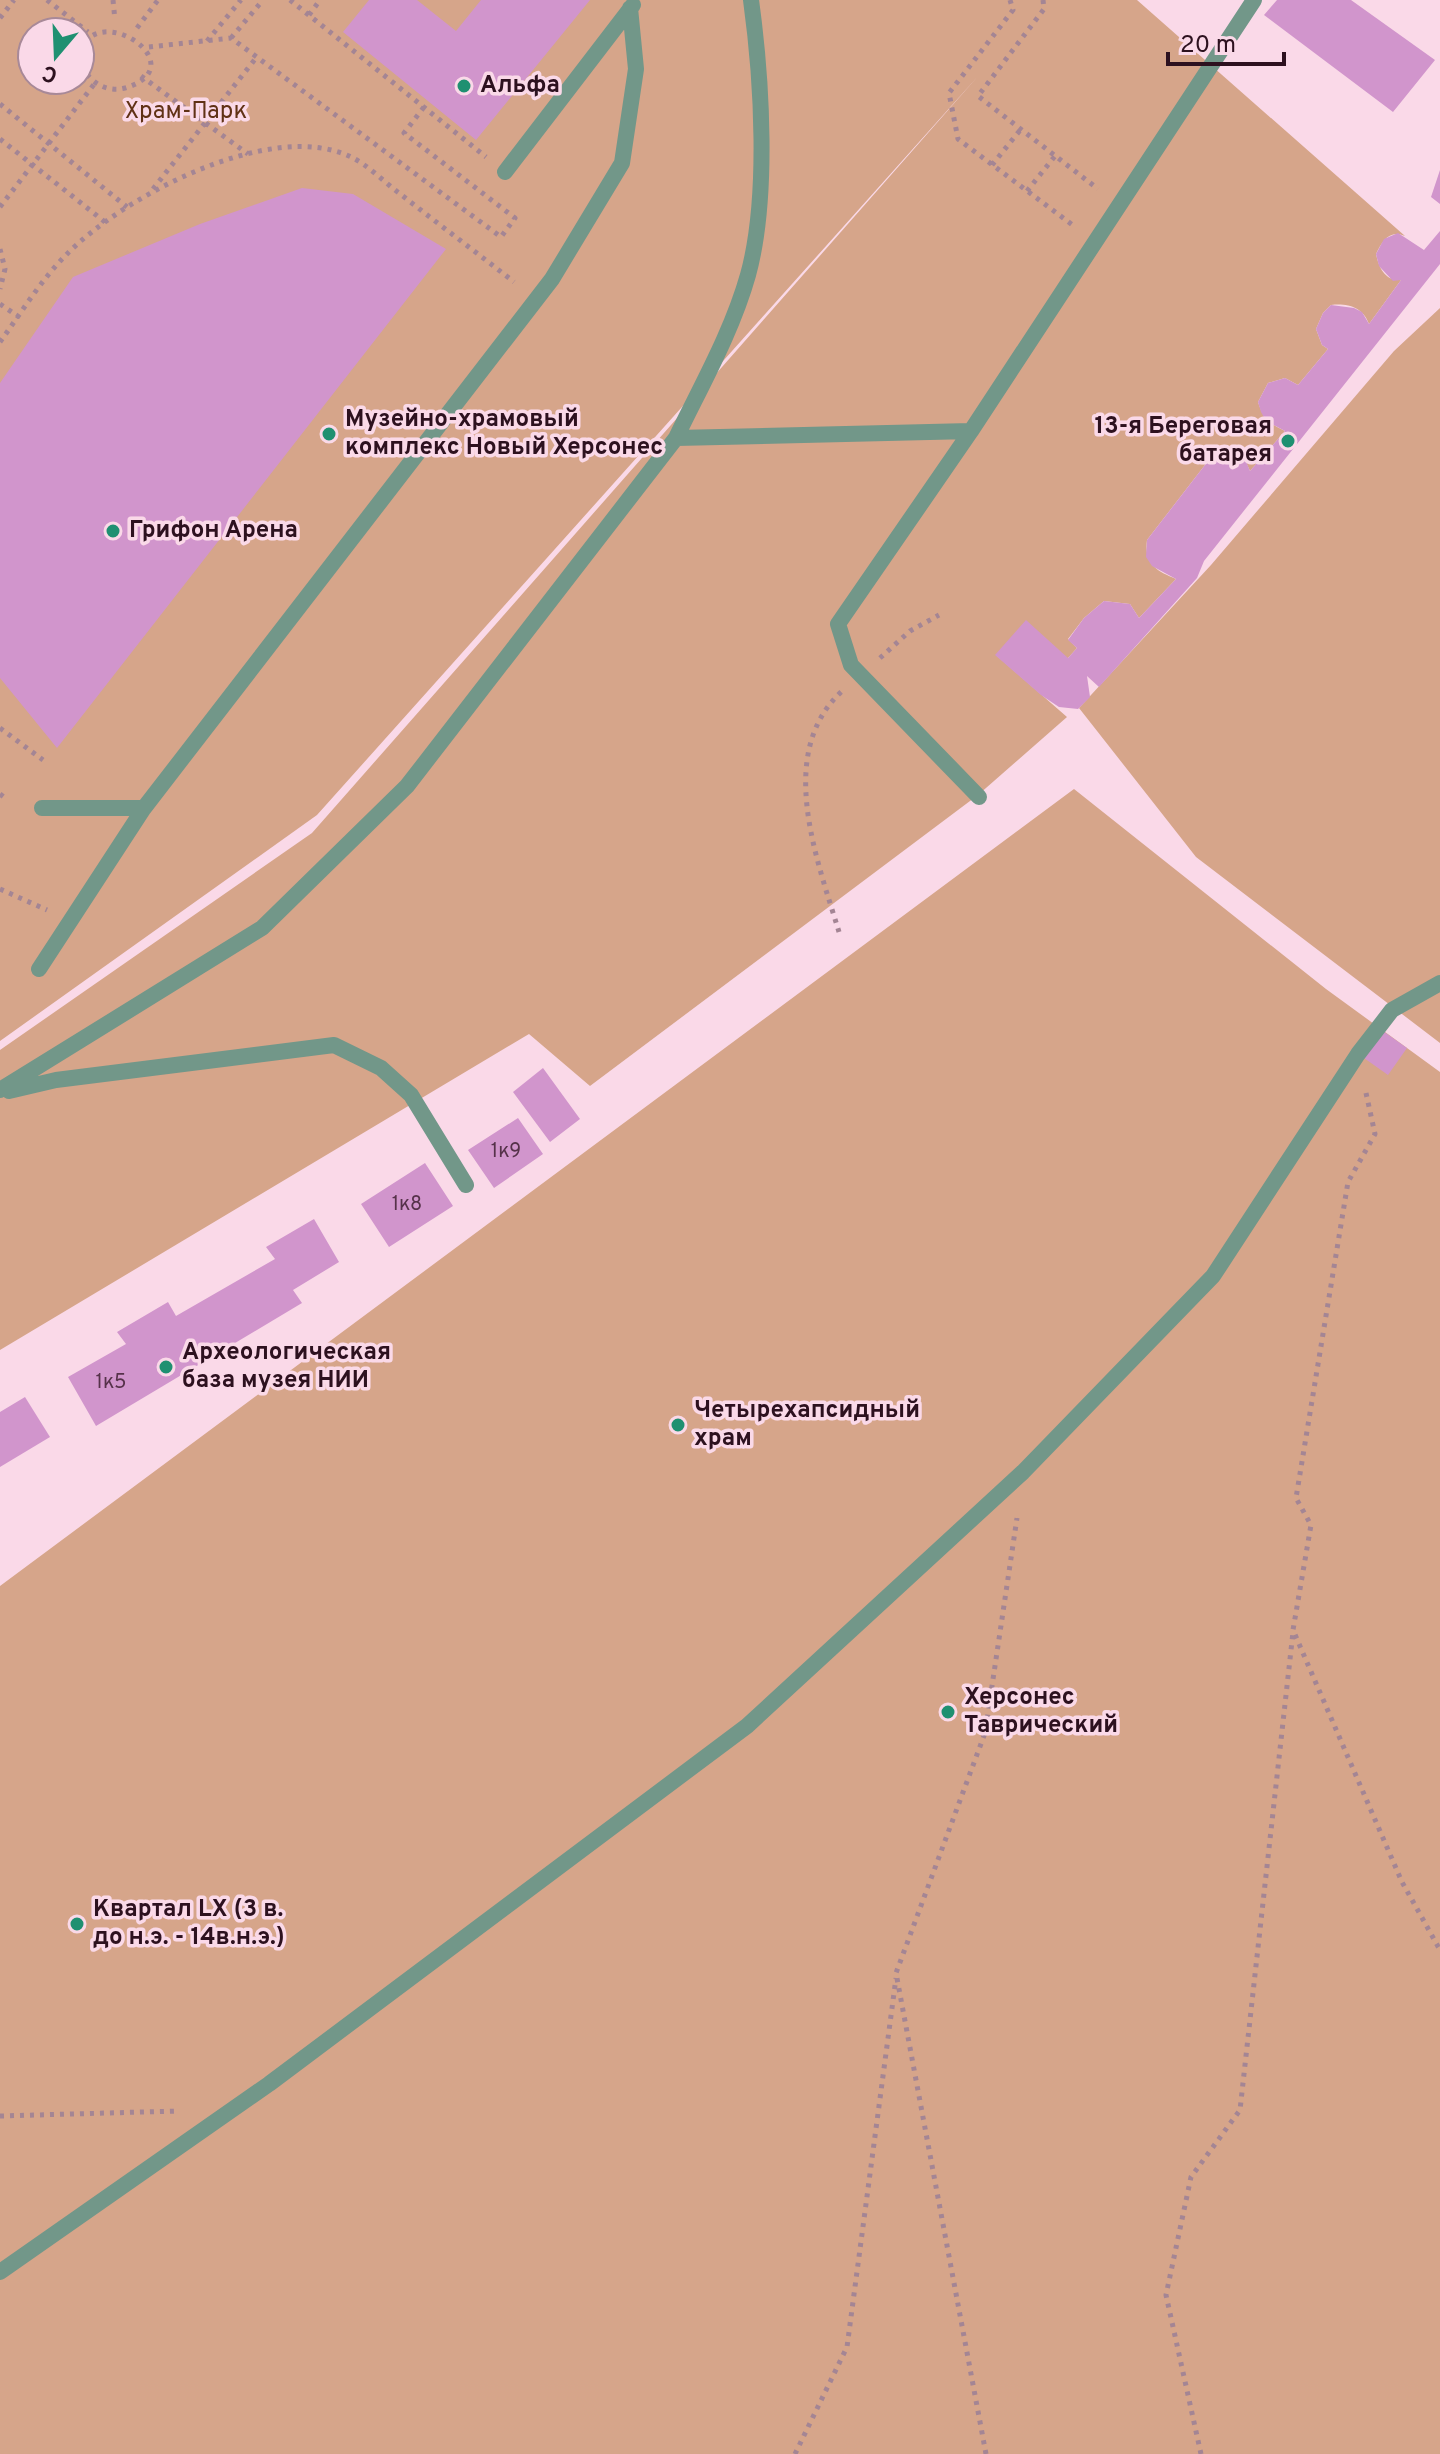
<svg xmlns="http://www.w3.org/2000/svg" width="1440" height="2454" font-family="Overpass,sans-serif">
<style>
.green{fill:#d6a58a;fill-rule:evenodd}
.building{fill:#d195cc}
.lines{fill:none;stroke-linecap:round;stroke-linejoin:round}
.path{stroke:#a48594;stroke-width:5;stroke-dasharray:4 6;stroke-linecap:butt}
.service{stroke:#729789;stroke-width:16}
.poi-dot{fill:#1f9071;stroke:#fad9e8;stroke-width:3}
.labels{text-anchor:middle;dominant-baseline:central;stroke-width:7;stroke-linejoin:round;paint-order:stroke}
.number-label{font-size:20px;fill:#56324a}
.poi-label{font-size:24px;font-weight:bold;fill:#2d111f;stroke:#fad9e8;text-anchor:start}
.park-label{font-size:24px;fill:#603115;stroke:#fad9e8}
</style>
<rect width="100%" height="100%" fill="#fad9e8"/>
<path class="green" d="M 0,0 L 1137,0 L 1405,236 C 1390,229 1382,241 1376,254 C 1379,268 1385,281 1401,280 L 1369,324 C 1363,307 1347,303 1331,305 L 1323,313 L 1316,329 L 1322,345 L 1328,349 L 1298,385 L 1285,378 L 1268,383 L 1258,402 C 1263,418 1270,424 1285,431 L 1250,471 C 1243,453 1235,450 1215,452 L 1147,540 C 1144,564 1156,571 1176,579 L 1139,618 L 1130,604 L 1104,601 L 1084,618 L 1068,639 L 1077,648 L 1068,658 L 996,655 L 1067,717 L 978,795 L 590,1086 L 529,1034 L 0,1350 L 0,1050 L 312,833 L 979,75 L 317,815 L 0,1041 ZM 32,32 L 80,32 L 80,80 L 32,80 Z
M 1440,308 L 1440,1043 L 1196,857 L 1079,708 L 1211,565 L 1394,351 Z
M 1074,789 L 1326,989 L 1440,1072 L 1440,2454 L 0,2454 L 0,1586 Z"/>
<path class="building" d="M 369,0 L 417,0 L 456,31 L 481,0 L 590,0 L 476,140 L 343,32 Z
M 1277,0 L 1351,0 L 1435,60 L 1393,112 L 1264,15 Z
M 1440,170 L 1440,204 L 1431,197 Z
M 302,188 L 353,194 L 446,249 L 57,748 L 0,678 L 0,383 L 73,277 L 200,224 Z
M 1440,231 L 1440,264 L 1204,561 L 1197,578 L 1099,687 L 1087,676 L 1090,697 L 1078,709 L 1059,707 L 1041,695 L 995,655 L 1026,620 L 1068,658 L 1077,648 L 1068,640 L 1084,618 L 1104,601 L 1130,604 L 1139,618 L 1176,579 L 1152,566 L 1146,557 L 1147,540 L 1215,452 L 1235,452 L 1245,459 L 1250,471 L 1285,431 L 1266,421 L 1261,412 L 1258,402 L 1268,383 L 1285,378 L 1298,385 L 1328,349 L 1322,345 L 1316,329 L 1323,313 L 1331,305 L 1354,308 L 1362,312 L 1369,324 L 1401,280 L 1393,281 L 1379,266 L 1376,254 L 1384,239 L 1398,233 L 1424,250 Z
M 1383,1031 L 1407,1048 L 1388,1075 L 1364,1058 Z
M 543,1068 L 580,1119 L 550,1142 L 513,1092 Z
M 518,1118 L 543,1154 L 494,1188 L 468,1150 Z
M 425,1163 L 453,1206 L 389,1247 L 361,1204 Z
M 314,1219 L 339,1262 L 293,1290 L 302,1303 L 96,1426 L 68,1377 L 126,1344 L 117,1332 L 168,1302 L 176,1316 L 275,1259 L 266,1247 Z
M 25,1397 L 50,1437 L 0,1467 L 0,1412 Z"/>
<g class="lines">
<path class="path" d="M 47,0 L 88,32
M 113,0 L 115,20
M 290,0 L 486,157
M 1010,0 L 1013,10 L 949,93 L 958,139 L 1074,226
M 1043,0 L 1044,9 L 978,96 L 1098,189
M 309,15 L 320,0
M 0,18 L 14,0
M 137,28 L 158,0
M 231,38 L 263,0
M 207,41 L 241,0
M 149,47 L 231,38 L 501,237 L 515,218 L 404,133 L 424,107
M 80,50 C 101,0 196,67 125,88 C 103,94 82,77 80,56
M 141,76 L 248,154
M 0,104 L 127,207
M 0,139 L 105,222
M 992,165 L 1021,129
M 153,189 L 256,58
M 1027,191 L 1055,156
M 0,207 L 95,83
M 0,249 L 5,269 L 0,289
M 0,304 L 19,317
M 0,342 C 21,313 41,280 66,255 C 122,197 271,118 351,157 C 368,165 384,182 399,193 C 437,223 476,252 514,282
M 880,658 L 910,631 L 939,615
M 0,728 L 43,760
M 0,794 L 8,800
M 0,889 L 47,910
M 839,932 C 817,859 775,753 842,691
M 1366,1093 L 1375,1134 L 1348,1182 L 1296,1498 L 1311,1525 L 1293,1630 L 1402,1882 L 1440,1950
M 0,2116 L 179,2111
M 795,2454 L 847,2347 L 896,1978
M 986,2454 L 896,1973 L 985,1733 L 1017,1518
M 1201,2454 L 1166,2295 L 1191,2177 L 1240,2110 L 1293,1632"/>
<path class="service" d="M 505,172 L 633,5
M 971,431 L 1254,0
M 676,438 C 701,386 732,332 748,275 C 769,199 762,80 751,0
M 42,808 L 144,808 L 552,279 L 622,163 L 636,69 L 630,8
M 39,969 L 144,808
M 0,1090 L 262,928 L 407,786 L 676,438 L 971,431 L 838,624 L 851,665 L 979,797
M 9,1091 L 56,1080 L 334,1045 L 381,1068 L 411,1095 L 466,1185
M 0,2272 L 269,2084 L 747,1726 L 1023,1472 L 1213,1276 L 1358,1054 L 1392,1010 L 1440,983"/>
</g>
<g class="poi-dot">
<circle cx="464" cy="86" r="8"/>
<circle cx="329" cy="434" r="8"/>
<circle cx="1288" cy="441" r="8"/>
<circle cx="113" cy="531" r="8"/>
<circle cx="166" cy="1367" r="8"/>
<circle cx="678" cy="1425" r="8"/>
<circle cx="948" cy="1712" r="8"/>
<circle cx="77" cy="1924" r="8"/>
</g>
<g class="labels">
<g class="number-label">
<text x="506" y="1152">1к9</text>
<text x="407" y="1205">1к8</text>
<text x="111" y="1383">1к5</text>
</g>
<g class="poi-label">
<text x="480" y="86">Альфа</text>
<text x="345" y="420">Музейно-храмовый<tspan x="345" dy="28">комплекс Новый Херсонес</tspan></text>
<text x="1272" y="427" text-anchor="end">13-я Береговая<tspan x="1272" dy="28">батарея</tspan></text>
<text x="129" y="531">Грифон Арена</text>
<text x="182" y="1353">Археологическая<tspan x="182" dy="28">база музея НИИ</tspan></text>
<text x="694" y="1411">Четырехапсидный<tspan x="694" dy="28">храм</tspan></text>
<text x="964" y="1698">Херсонес<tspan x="964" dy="28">Таврический</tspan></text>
<text x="93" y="1910">Квартал LX (3 в.<tspan x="93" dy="28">до н.э. - 14в.н.э.)</tspan></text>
</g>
<g class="park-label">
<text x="186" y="112">Храм-Парк</text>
</g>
</g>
<g transform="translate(56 56) rotate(199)"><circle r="38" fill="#fad9e8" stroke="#a88998" stroke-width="2"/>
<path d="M0-6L14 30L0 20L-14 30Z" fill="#1f9071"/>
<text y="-12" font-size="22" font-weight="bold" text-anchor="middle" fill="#2d111f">С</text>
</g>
<path d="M1168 52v12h116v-12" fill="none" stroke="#2d111f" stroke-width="4"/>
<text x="1180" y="52" font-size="24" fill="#2d111f" stroke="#fad9e8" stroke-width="6" paint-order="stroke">20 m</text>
</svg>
